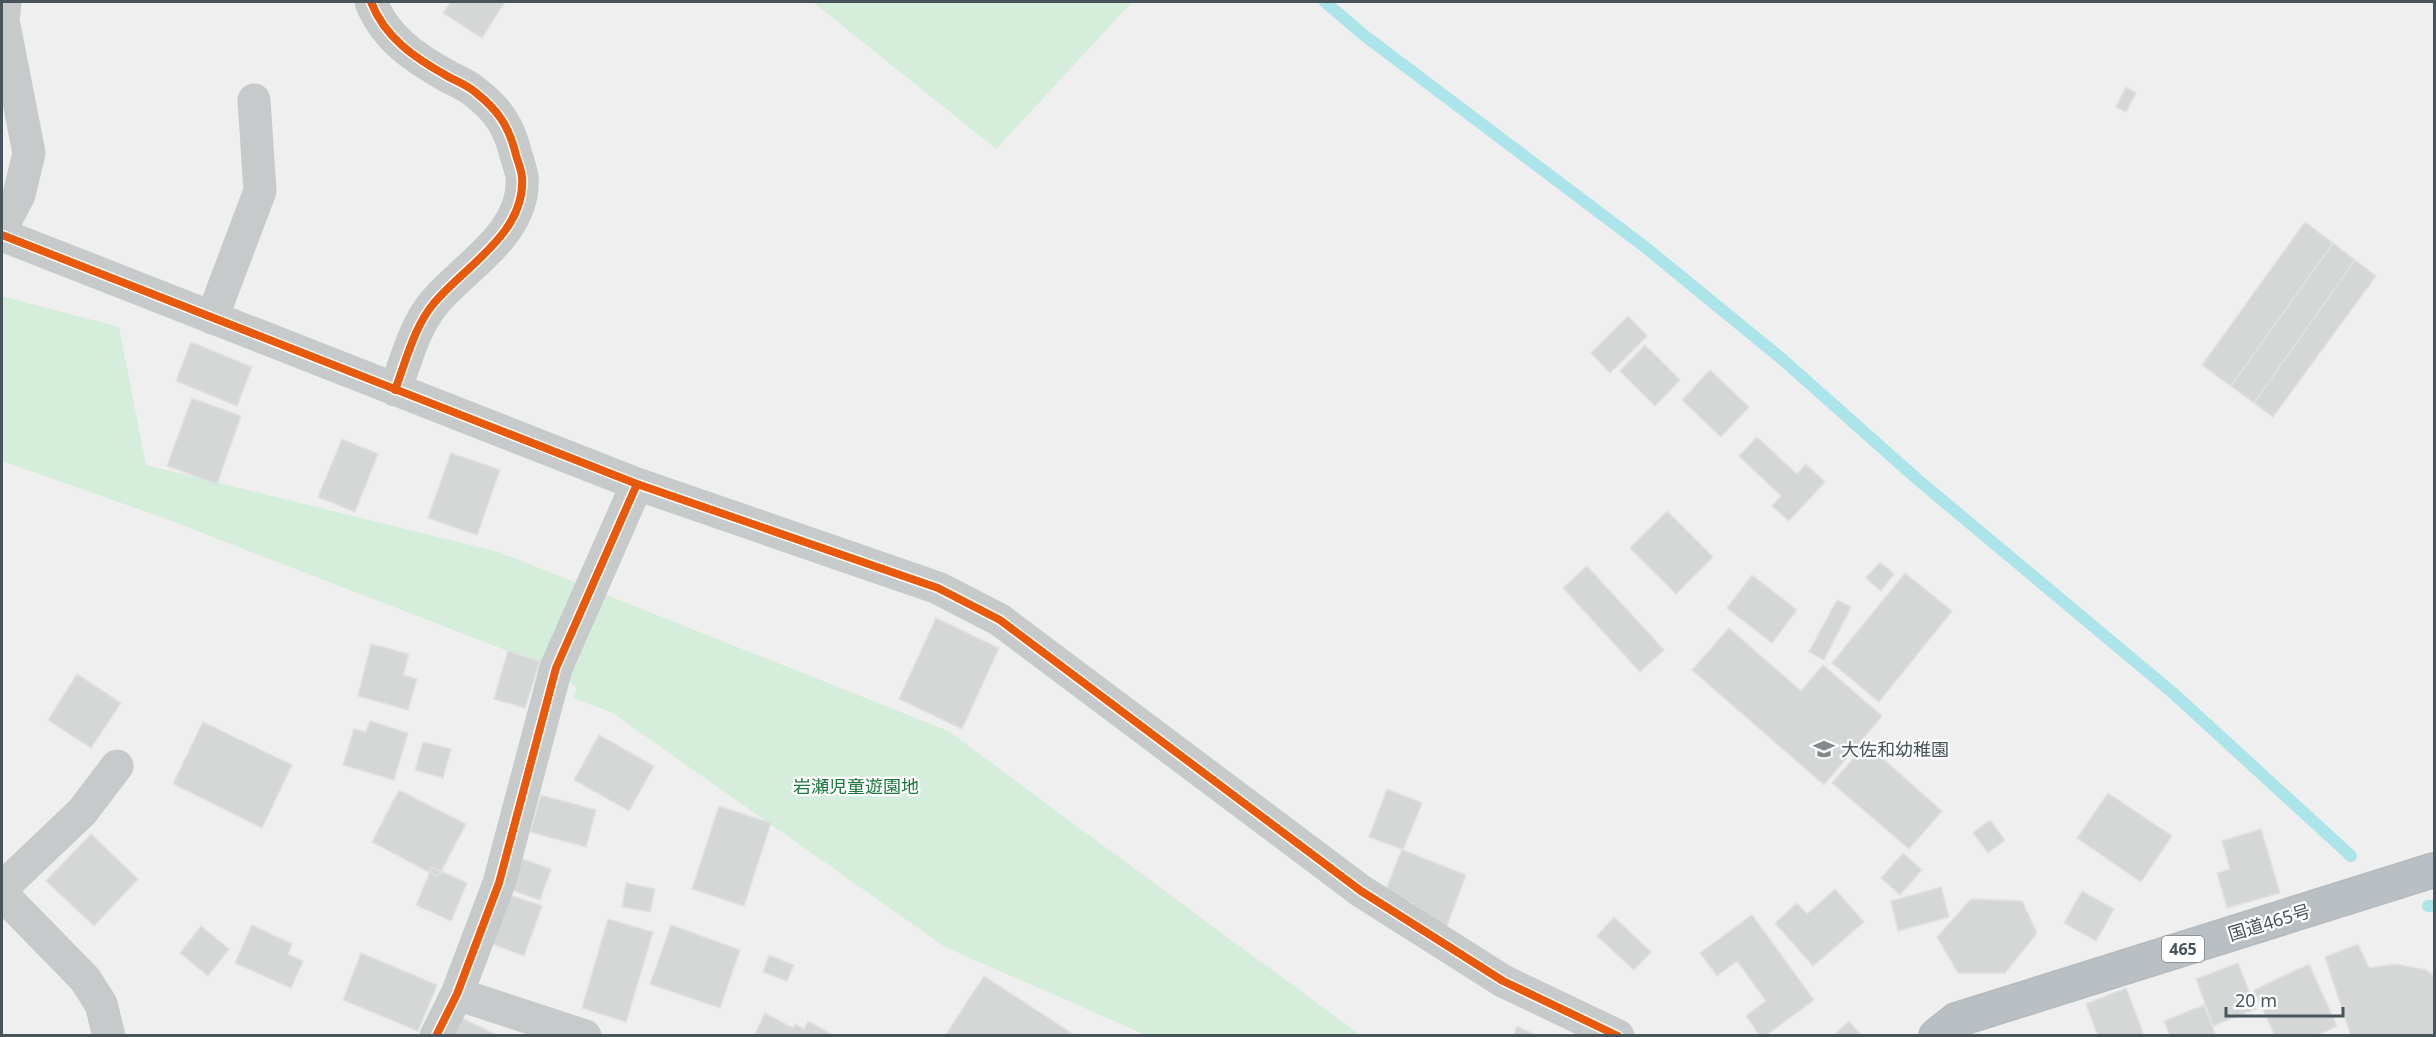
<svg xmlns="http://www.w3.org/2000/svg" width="2436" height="1037" font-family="'Noto Sans','Noto Sans JP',sans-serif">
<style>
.green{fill:#d5eddb}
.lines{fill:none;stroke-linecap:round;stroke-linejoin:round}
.stream{stroke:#abe4e9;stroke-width:12}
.building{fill:#d5d7d7;stroke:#e0e1e2;stroke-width:1.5}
.highway-casing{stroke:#b4babe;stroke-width:36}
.minor{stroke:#c6cacb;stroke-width:33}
.highway{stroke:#b9bfc2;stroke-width:33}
.cycleway-casing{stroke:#fff;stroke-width:11}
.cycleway{stroke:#e8590c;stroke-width:8}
.labels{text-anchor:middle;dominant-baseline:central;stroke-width:4.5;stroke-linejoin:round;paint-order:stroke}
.shield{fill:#fff;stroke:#7e878c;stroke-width:1.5}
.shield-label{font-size:16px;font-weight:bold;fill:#47545a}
.poi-label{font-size:18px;fill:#47545a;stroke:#fff;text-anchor:start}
.park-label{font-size:18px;fill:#1d773d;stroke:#fff}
.street-label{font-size:18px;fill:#47545a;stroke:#fff}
</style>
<rect width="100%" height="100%" fill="#efefef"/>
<path class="green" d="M 813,2 L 1132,2 L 996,149 Z
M 2,296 L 119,327 L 146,465 L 499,552 L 948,731 L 1360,1035 L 1146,1035 L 945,947 L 611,712 L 573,698 L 577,688 L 540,661 L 508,651 L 161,517 L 2,461 Z"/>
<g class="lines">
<path class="stream" d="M 1325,2 L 1365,36 L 1645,247 L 1782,359 L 1917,479 L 2173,693 L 2351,856
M 2428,906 L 2434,906"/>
</g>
<path class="building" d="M 451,2 L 505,2 L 482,38 L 443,13 Z
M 2126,87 L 2136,93 L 2126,112 L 2116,107 Z
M 2305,222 L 2333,243 L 2231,386 L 2202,365 Z
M 2333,243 L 2355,260 L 2254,403 L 2231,386 Z
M 2355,260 L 2376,276 L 2273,417 L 2254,403 Z
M 1628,316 L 1647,336 L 1610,373 L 1591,353 Z
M 191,342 L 252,367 L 237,406 L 176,381 Z
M 1645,345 L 1680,380 L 1655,406 L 1620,371 Z
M 1710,370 L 1749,407 L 1721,437 L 1682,400 Z
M 192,398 L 241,416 L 217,484 L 167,466 Z
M 1757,437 L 1797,474 L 1806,464 L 1825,482 L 1789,521 L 1772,506 L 1781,496 L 1739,456 Z
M 342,439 L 378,454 L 355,512 L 318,497 Z
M 451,453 L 500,470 L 477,535 L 428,518 Z
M 1667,511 L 1713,557 L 1676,594 L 1630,548 Z
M 1880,562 L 1894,574 L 1881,591 L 1866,578 Z
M 1587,566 L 1664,650 L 1640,672 L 1563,588 Z
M 1905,573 L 1952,611 L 1879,702 L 1832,663 Z
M 1752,575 L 1797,610 L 1772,643 L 1727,608 Z
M 1837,600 L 1851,607 L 1824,660 L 1809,652 Z
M 936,618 L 999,648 L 962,729 L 899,699 Z
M 1729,628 L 1801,691 L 1823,665 L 1882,716 L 1824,785 L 1692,670 Z
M 371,644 L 409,654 L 403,675 L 417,679 L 408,710 L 358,696 Z
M 508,651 L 540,661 L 525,708 L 494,699 Z
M 77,674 L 121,703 L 91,748 L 48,720 Z
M 370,721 L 408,733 L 394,780 L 343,765 L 354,729 L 366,732 Z
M 203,722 L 292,765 L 262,828 L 173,784 Z
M 599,735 L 654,766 L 629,811 L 574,780 Z
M 423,742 L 451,749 L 443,778 L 415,770 Z
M 1866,744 L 1942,811 L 1909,849 L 1832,783 Z
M 1387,789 L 1422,803 L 1403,850 L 1466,875 L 1446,928 L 1410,914 L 1414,904 L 1385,892 L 1402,849 L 1369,837 Z
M 399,790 L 466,824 L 438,877 L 372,842 Z
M 2108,793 L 2172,836 L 2141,882 L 2077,838 Z
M 541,795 L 596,810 L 586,847 L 530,832 Z
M 719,806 L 771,823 L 744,906 L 692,889 Z
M 1990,820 L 2005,840 L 1988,853 L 1973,833 Z
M 2261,829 L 2280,893 L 2227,908 L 2217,873 L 2230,869 L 2222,841 Z
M 91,834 L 138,879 L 94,926 L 46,881 Z
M 1903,853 L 1922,870 L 1900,895 L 1881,878 Z
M 514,856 L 551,869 L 540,900 L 503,887 Z
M 432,867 L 467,883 L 451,921 L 416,905 Z
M 626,883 L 655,889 L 650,912 L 622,907 Z
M 1941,887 L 1949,917 L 1898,931 L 1891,901 Z
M 1835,889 L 1864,922 L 1813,966 L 1775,923 L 1797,903 L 1807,914 Z
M 2082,891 L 2114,909 L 2096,941 L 2064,923 Z
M 502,892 L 542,906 L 524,956 L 484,941 Z
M 1971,899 L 2022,901 L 2037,933 L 2005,973 L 1958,973 L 1937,937 Z
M 1752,915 L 1814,1000 L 1765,1036 L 1760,1036 L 1746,1016 L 1766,1001 L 1737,961 L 1717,976 L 1700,953 Z
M 1614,917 L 1651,952 L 1634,970 L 1597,936 Z
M 608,919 L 653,932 L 626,1022 L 582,1008 Z
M 252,925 L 292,944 L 288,954 L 303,961 L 291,988 L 235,963 Z
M 671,925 L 740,950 L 720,1008 L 650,984 Z
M 201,926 L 229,949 L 208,976 L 180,953 Z
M 2358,944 L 2369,968 L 2396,964 L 2426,970 L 2434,976 L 2434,1036 L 2351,1036 L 2325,957 Z
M 361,953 L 437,985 L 418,1031 L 343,1000 Z
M 769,955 L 794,965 L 787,981 L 763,972 Z
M 2238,963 L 2256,1009 L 2213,1026 L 2196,979 Z
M 2309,964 L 2337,1026 L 2316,1036 L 2275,1036 L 2254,990 Z
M 984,976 L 1076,1036 L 945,1036 Z
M 2126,988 L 2144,1035 L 2098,1036 L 2086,1004 Z
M 2204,1005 L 2216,1036 L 2170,1036 L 2164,1021 Z
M 765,1013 L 793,1028 L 795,1024 L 804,1029 L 808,1021 L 835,1036 L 754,1036 Z
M 460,1017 L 499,1036 L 452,1036 Z
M 1849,1021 L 1862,1036 L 1833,1036 Z
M 1517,1026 L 1538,1036 L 1513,1036 Z"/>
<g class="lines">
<defs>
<path id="highway" d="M 1936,1036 L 1956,1020 L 2434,870"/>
</defs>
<use href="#highway" class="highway-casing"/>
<path class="minor" d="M 371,2 C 385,38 415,58 447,76 C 456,81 467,85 475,92 C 498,110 509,126 516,155 C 518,162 521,169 522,177 C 526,233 466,265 434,303 C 414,327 406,361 395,390
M 2,227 L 19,195 L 29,153 L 3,20 L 5,2
M 2,235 L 637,484 L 938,588 L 1000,620 L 1361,891 L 1503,981 L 1618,1036
M 212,318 L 260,191 L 254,100
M 2,888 L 82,812 L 117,766
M 2,894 L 85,979 L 101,1004 L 109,1036
M 457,994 L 585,1036
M 436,1036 L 457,994 L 499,883 L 556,668 L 637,484"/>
<use href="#highway" class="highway"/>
<defs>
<path id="cycleway" d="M 371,2 C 385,38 415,58 447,76 C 456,81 467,85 475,92 C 498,110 509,126 516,155 C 518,162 521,169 522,177 C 526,233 466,265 434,303 C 414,327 406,361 395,390
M 2,235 L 637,484 L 938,588 L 1000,620 L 1361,891 L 1503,981 L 1618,1036
M 436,1036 L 457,994 L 499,883 L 556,668 L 637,484"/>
</defs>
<use href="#cycleway" class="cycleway-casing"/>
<use href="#cycleway" class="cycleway"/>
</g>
<defs>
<symbol id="school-bare" viewBox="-9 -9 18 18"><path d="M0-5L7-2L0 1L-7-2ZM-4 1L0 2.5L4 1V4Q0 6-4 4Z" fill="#828a8e" stroke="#fff" stroke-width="2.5" paint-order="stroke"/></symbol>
</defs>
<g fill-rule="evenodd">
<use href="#school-bare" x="1809" y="734" width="30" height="30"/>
</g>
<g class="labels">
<rect class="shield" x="2162" y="936" width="42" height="26" rx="4.5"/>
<g class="shield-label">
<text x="2183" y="949">465</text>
</g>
<g class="poi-label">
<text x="1841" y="749">大佐和幼稚園</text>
</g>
<g class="park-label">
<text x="856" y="786">岩瀬児童遊園地</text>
</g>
<g class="street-label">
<text transform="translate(2269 922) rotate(-17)">国道465号</text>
</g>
</g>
<rect width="2436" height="1037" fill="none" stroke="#47545a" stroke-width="6"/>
<path d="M2226 1007v9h117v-9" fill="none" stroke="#47545a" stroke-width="3"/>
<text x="2235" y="1007" font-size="18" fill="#47545a" stroke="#ffffff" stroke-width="4.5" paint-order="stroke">20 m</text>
</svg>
